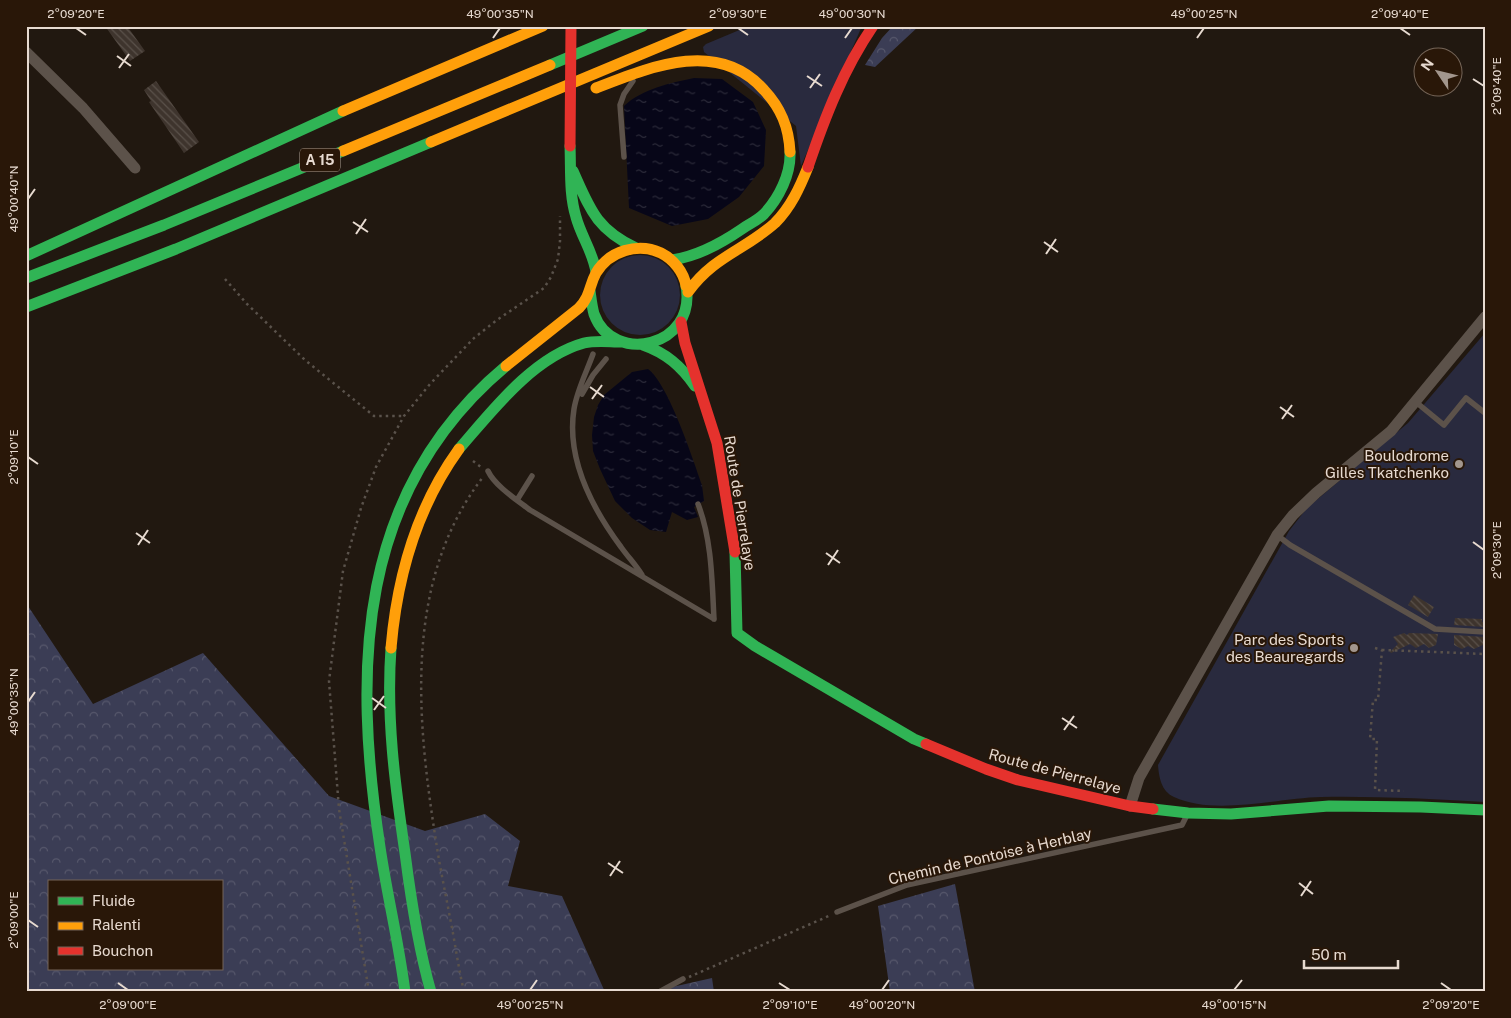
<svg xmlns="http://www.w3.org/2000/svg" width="1511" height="1018" font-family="'Public Sans',sans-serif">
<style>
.grass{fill:#292a3e}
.forest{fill:url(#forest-crowns);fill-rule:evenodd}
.water{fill:url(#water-ripples)}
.building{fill:url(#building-back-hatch)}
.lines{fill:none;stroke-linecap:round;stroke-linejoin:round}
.path{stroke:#5a524b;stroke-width:2.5;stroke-dasharray:2.5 4;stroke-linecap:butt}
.lane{stroke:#5c524a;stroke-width:5.5}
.street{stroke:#5c524a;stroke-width:11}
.fast{stroke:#30b455;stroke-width:11}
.slow{stroke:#ff9f0a;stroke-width:11}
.jam{stroke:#e5322d;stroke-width:11}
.jam-bridge{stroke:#e5322d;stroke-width:11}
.ticks{fill:none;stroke:#e7dad0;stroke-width:2}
.poi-dot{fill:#a2968d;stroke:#291708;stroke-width:2}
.labels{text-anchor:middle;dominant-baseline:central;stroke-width:4;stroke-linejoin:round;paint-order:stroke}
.shield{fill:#291708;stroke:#aea094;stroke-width:1}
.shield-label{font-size:14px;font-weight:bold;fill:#e7dad0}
.poi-label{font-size:15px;fill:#e7dad0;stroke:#291708;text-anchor:end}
.street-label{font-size:15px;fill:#e7dad0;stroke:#291708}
.neatline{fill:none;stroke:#e7dad0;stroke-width:2}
.ticks-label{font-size:12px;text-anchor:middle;fill:#e7dad0}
</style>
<defs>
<pattern id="forest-crowns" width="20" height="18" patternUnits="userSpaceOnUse" patternTransform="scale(1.25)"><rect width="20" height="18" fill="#3b3d55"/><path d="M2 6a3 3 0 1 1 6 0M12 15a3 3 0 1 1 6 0" fill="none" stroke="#57586c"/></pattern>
<pattern id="water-ripples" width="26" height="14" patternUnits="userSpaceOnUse" patternTransform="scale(1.25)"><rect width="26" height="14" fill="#070618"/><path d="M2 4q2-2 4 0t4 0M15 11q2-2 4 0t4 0" fill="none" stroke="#2b2a39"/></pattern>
<pattern id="building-back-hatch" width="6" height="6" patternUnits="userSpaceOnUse" patternTransform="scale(1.25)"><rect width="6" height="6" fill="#3e342d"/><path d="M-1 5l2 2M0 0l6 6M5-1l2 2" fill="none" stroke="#5a514a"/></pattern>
</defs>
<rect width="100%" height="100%" fill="#211810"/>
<path class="grass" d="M 749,26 L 862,26 L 801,166 L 796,126 L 704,52 L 703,47 L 706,44 Z
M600 295a40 40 0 1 1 80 0a40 40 0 1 1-80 0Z
M 1485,333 L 1485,802 C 1430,799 1376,796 1321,797 C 1277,798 1215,816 1174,797 C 1161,791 1159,777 1158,765 L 1289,531 L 1307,508 L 1408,423 Z"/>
<path class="forest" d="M 893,26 L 919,26 L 875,67 L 865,65 L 882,38 Z
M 26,603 L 93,704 L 203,653 L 329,796 L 425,831 L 485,814 L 520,841 L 508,886 L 562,896 L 605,992 L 26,992 ZM 49,882 L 221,882 L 221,969 L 49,969 Z
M 955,884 L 975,992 L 890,992 L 878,906 Z
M 712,978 L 714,992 L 650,992 Z"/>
<path class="water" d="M 694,78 L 722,79 L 753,102 L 766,130 L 764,166 L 739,197 L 708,219 L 672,226 L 629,208 L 624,106 C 642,89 670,83 694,78 Z
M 648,369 C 668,383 693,459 702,485 L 704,501 L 694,507 L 698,517 L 687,520 L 672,512 L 666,532 L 650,530 L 632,518 L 615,501 L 600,469 L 593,451 L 592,435 L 594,417 L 598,405 L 604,395 L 632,372 Z"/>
<path class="building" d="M 105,26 L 127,26 L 145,51 L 130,61 Z
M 156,81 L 199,142 L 184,153 L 149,102 L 151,101 L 144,90 Z
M 1414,595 L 1434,607 L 1428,617 L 1408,605 Z
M 1455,618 L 1482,619 L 1482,622 L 1485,622 L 1485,627 L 1454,625 Z
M 1404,633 L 1407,635 L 1409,633 L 1438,634 L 1436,645 L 1429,648 L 1424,644 L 1416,648 L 1410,644 L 1391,653 L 1390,652 L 1398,644 L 1393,637 Z
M 1454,635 L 1485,637 L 1485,644 L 1474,649 L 1468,646 L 1462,649 L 1454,645 Z"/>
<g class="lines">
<path class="path" d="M 225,279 L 247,304 L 305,360 L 374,416 L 404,416
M 473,461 L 481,467
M 1375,648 L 1382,650 L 1378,700 L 1373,700 L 1370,739 L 1377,739 L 1375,790 L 1404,791
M 1382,650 L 1485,654
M 689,977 L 831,915
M 369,992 L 339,809 L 329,681 L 343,571 L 361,508 L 376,467 L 404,416 L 430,384 L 474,338 L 497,320 L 544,288 L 551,277 L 558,259 L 560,241 L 560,216
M 464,992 C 460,974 457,957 454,939 C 449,911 443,883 438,854 C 418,729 400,585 483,477"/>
<path class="lane" d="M 624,157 L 620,105 L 624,94 L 633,81
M 593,354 C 587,371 577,390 574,409 C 566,459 592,508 621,547 C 628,557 636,565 642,575
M 582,394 L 593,375 L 606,359
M 1416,402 L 1444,425 L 1466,398 L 1485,413
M 488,471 C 495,486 517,500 530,510 L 714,619
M 517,500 L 532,476
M 698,504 C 712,540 712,582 714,619
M 1277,535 L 1290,545 L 1435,629 L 1485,632
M 837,912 L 907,885 L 1182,825 L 1187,815
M 659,992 L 683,979"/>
<path class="street" d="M 26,52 L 83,108 L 135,168
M 1130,806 L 1139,778 L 1277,535 L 1293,515 L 1316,493 L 1391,431 L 1485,317"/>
<path class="fast" d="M 550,65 L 643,26
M 570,146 C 571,170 569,194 576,217 C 581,236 593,252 596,272
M 573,171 C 590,209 596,229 636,248
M 26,256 L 343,111
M 672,260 C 698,256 720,244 742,229 C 749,224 757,221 764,214 C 779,198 791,174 790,152
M 26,278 L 164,225 L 343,151
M 590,291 C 591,298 592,307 594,314 C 613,366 697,347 686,286
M 26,307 L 176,249 L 431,142
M 643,345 C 666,353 681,366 695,386
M 459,449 C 492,411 533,357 584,343 C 596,340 609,342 622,342
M 735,552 L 737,633 L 755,646 L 914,739 L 926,744
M 391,648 C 386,717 395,785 405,853 C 411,900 418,947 431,992
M 1153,809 L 1188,813 L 1231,814 L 1329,806 L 1421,807 L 1485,810
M 405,992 C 399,943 387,895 380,847 C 353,669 356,491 506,366"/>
<path class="slow" d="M 596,88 C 650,67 718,38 764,90 C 781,108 789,127 790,152
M 343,111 L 543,26
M 431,142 L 709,26
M 343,151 L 550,65
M 688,292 C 714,256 745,250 775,223 C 791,207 800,187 808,167
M 506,366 L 579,308 C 591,295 589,286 596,273 C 609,251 638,242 661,253 C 673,259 684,272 686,286
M 391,648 C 397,578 417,507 459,449"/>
<path class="jam" d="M 808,167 C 825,117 843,70 873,26
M 681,322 L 685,343 L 717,443 L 735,552
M 926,744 L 986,769 L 1018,780 L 1130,806 L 1153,809"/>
<path class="jam-bridge" d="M 570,146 L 571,26"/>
</g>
<path class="ticks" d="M 76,28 L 86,35M 738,28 L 748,35M 1400,28 L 1410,35M 493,38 L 500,28M 845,38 L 852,28M 1197,38 L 1204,28M 117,56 L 131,66M 119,68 L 129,54M 807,76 L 822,86M 1473,79 L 1484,86M 810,88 L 820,74M 28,199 L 35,189M 353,222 L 368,232M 356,234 L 366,219M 1044,242 L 1058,252M 1046,254 L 1056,239M 590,387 L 604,397M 592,399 L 602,385M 1280,407 L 1294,417M 1282,419 L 1292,405M 28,457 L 38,464M 136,533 L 150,543M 1473,542 L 1484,550M 138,545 L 148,530M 826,553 L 840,563M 828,565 L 838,550M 372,698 L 386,708M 28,702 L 35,692M 374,710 L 384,696M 1062,718 L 1077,728M 1064,730 L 1074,716M 608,863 L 623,873M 610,876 L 620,861M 1299,883 L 1313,894M 1301,896 L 1311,881M 28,920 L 38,927M 118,983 L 128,990M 779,983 L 790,990M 1441,983 L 1451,990M 530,990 L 537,980M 882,990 L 889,980M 1234,990 L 1242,980"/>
<g class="poi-dot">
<circle cx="1459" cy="464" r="5"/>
<circle cx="1354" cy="648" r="5"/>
</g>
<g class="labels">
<rect class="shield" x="300" y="148.5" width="40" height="23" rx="4"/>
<g class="shield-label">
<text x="320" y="160">A 15</text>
</g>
<g class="poi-label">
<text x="1449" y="455">Boulodrome<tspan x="1449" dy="17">Gilles Tkatchenko</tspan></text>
<text x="1344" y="639">Parc des Sports<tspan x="1344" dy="17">des Beauregards</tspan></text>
</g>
<g class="street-label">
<text transform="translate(740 503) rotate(81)">Route de Pierrelaye</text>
<text transform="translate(1055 771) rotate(15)">Route de Pierrelaye</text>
<text transform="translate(990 856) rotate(-13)">Chemin de Pontoise à Herblay</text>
</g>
</g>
<rect width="1511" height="1018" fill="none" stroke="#291708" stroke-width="55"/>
<rect x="48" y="880" width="175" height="90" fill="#291708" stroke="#756558"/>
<rect x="58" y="897" width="25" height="8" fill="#30b455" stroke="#756558"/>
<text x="92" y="906" font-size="15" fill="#e7dad0">Fluide</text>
<rect x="58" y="922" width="25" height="8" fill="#ff9f0a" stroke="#756558"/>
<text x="92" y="930" font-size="15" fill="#e7dad0">Ralenti</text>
<rect x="58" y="947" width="25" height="8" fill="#e5322d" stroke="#756558"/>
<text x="92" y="956" font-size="15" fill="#e7dad0">Bouchon</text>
<g transform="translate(1438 72) rotate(305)"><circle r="24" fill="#291708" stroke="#756558"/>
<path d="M0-4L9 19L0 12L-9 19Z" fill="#a2968d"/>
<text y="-8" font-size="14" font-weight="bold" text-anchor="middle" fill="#e7dad0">N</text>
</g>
<path d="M1304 960v8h94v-8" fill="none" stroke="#e7dad0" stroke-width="2.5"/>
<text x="1311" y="960" font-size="15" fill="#e7dad0" stroke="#291708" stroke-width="4" paint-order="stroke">50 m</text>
<rect x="28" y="28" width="1456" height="962" class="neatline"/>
<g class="ticks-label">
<text x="76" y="18">2°09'20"E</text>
<text x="500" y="18">49°00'35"N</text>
<text x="738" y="18">2°09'30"E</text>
<text x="852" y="18">49°00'30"N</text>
<text x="1204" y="18">49°00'25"N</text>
<text x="1400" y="18">2°09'40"E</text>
<text transform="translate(1497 86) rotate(-90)" y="4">2°09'40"E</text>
<text transform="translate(14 199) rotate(-90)" y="4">49°00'40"N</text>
<text transform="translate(14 457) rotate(-90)" y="4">2°09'10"E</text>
<text transform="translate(1497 550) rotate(-90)" y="4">2°09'30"E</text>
<text transform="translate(14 702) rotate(-90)" y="4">49°00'35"N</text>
<text transform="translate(14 920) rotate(-90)" y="4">2°09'00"E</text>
<text x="128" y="1009">2°09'00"E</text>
<text x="530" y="1009">49°00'25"N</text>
<text x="790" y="1009">2°09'10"E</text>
<text x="882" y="1009">49°00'20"N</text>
<text x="1234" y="1009">49°00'15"N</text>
<text x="1451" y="1009">2°09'20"E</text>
</g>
</svg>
